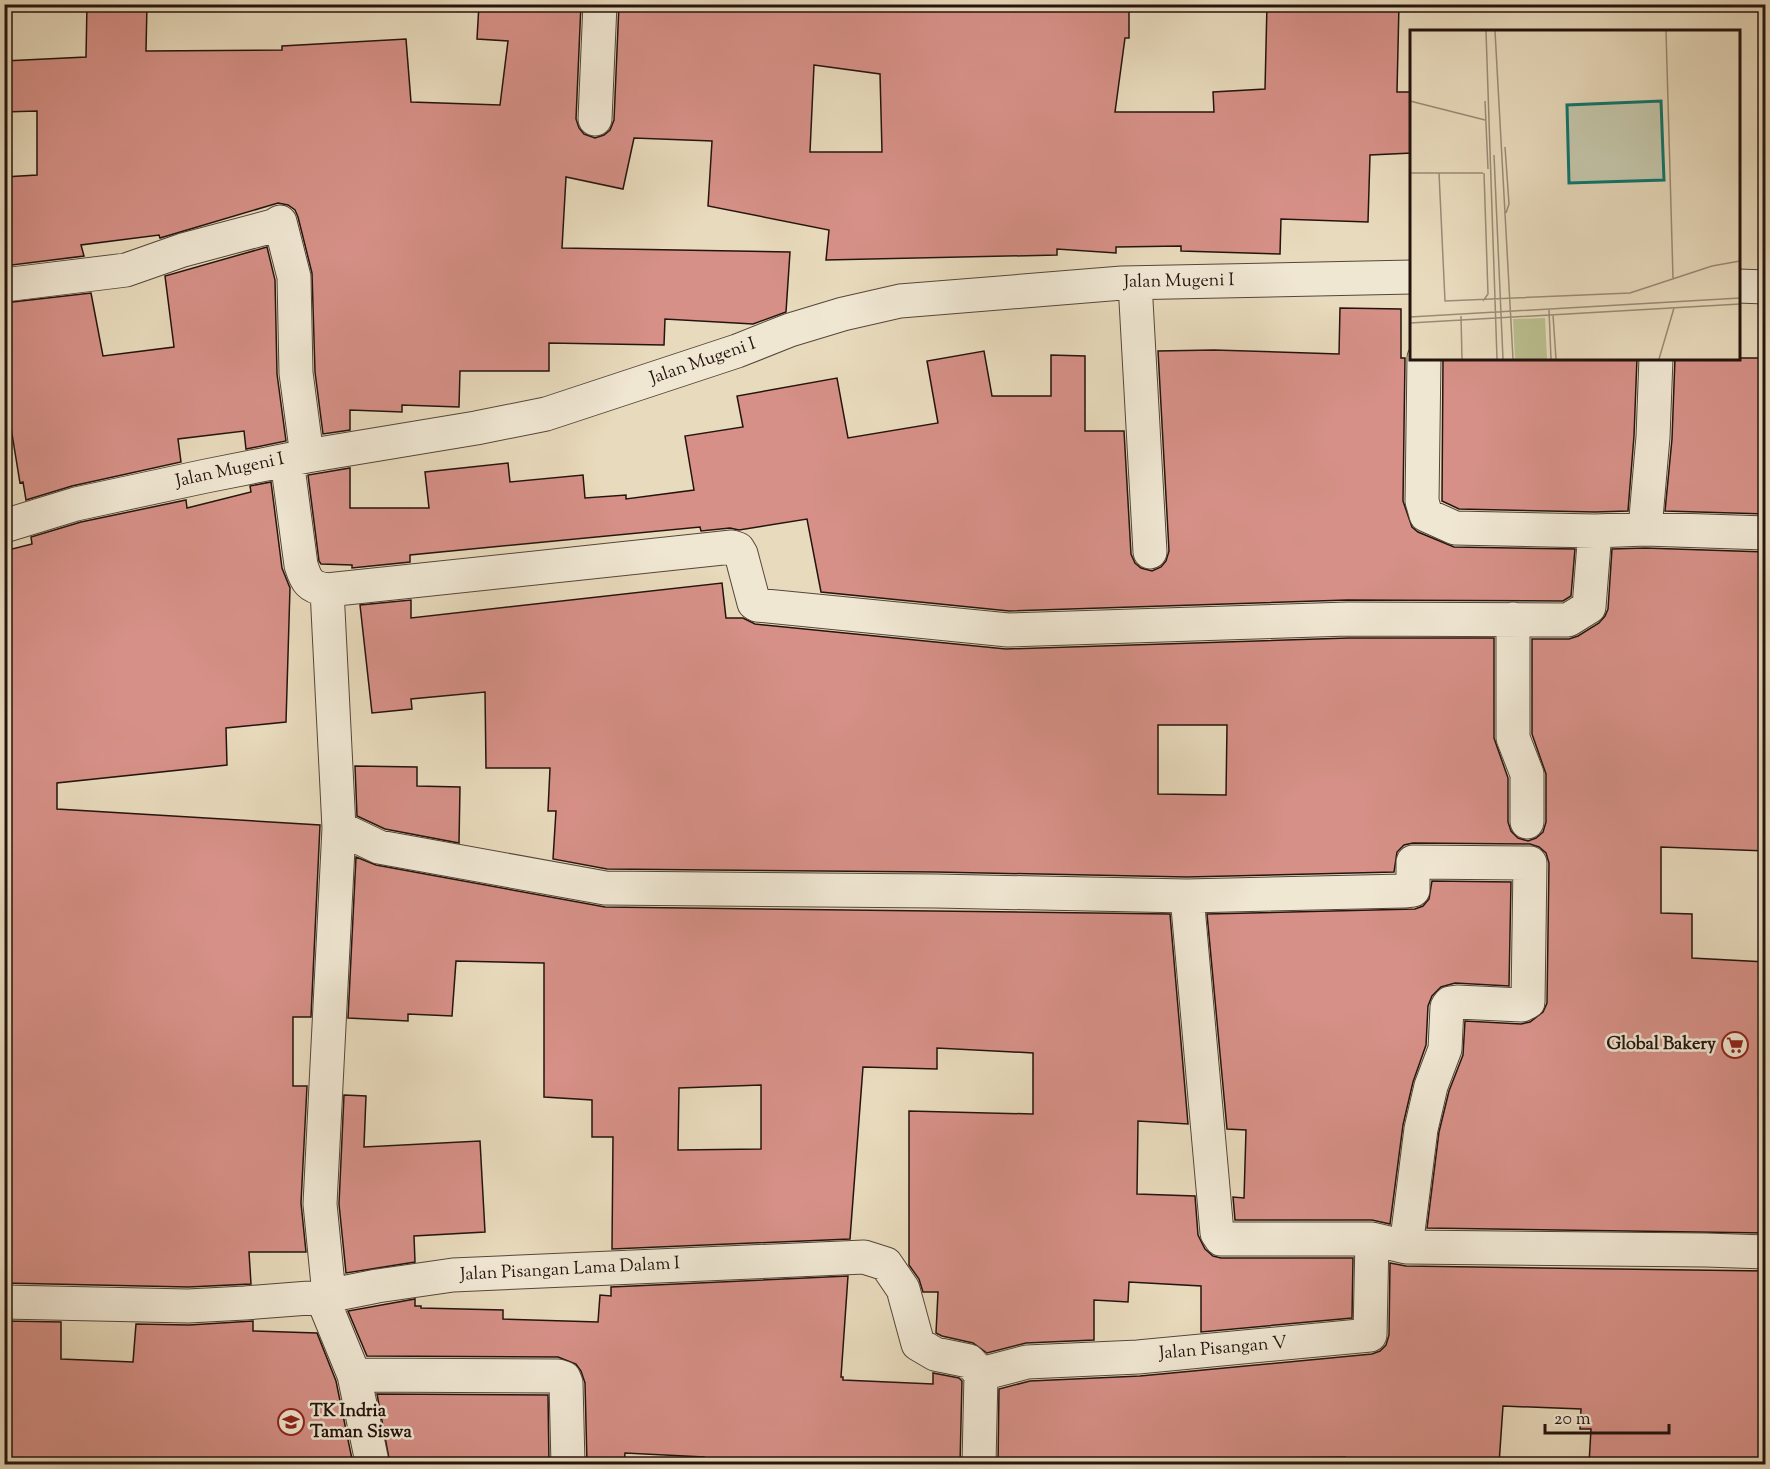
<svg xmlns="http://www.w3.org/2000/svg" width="1770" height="1469" font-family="'Sorts Mill Goudy',serif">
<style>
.building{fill:#d69087;stroke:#24140e;stroke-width:1.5;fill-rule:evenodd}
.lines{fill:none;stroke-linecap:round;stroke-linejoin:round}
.minor-casing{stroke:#55463a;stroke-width:35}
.minor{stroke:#f0e7d3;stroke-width:33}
.labels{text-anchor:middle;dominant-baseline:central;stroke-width:5;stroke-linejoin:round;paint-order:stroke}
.street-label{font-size:18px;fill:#24140e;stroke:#f0e7d3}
.poi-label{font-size:18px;font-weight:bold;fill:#24140e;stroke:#f0e7d3;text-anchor:end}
.inset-road{fill:none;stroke:#9a8b76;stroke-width:1.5}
.view{fill:#0f766e;fill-opacity:0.15;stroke:#0f766e;stroke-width:3}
.inset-edge{fill:none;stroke:#24140e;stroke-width:3}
</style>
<rect width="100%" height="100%" fill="#e8dabc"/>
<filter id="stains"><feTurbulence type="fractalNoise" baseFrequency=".00333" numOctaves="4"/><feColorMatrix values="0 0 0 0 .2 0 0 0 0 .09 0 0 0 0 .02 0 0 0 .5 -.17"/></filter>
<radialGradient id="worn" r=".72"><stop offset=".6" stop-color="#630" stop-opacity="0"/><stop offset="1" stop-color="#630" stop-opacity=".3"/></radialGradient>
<path class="building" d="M 87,4 L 147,4 L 146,51 L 282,50 L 282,46 L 406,39 L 411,102 L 500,105 L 508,41 L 477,39 L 479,4 L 581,4 L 576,119 L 579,128 L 584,134 L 595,138 L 604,135 L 610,130 L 614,120 L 619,4 L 1129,4 L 1129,38 L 1125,38 L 1115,112 L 1214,112 L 1213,92 L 1265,89 L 1267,4 L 1399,4 L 1397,92 L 1411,92 L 1412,153 L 1370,155 L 1368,222 L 1281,219 L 1280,254 L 1181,251 L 1181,246 L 1116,247 L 1116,253 L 1057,249 L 1057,255 L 826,260 L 829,230 L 708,206 L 712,141 L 634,138 L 623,189 L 566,177 L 562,248 L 790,252 L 786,312 L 753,324 L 665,319 L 664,345 L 549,343 L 549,371 L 460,371 L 459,407 L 402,405 L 402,412 L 350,410 L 350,430 L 323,434 L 315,372 L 312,273 L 298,217 L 295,210 L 288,205 L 278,203 L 160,238 L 159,235 L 81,245 L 84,256 L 4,266 L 4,177 L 37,175 L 37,111 L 4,112 L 4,61 L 86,57 ZM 814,65 L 880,74 L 882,152 L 810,152 Z
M 267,247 L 275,280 L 277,374 L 286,441 L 246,449 L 244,431 L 178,439 L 181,462 L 72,486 L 26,500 L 23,482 L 20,483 L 4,385 L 4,303 L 91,293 L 103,356 L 174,347 L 165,276 Z
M 1340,308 L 1401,309 L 1401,358 L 1405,358 L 1403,501 L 1412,527 L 1418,532 L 1454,547 L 1575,549 L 1571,596 L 1563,601 L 1347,600 L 1009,611 L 821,592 L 807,519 L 739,530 L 730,528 L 701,531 L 700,527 L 410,555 L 410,562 L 352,568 L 352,565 L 321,564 L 319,561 L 308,475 L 350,468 L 350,508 L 429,508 L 425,472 L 508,463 L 510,482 L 583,475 L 585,498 L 626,495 L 626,499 L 694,490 L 685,436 L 743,427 L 737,396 L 837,378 L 848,438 L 938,423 L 927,361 L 984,351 L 992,396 L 1051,396 L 1051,355 L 1085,356 L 1085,431 L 1124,431 L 1131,554 L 1135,563 L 1141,568 L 1152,571 L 1161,567 L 1166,561 L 1169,551 L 1158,351 L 1214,350 L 1339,354 Z
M 1443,358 L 1637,358 L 1634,436 L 1628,511 L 1595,512 L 1459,509 L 1442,501 Z
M 1675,358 L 1766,358 L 1766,514 L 1665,511 L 1672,439 Z
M 271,482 L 282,568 L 290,588 L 286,722 L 226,728 L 227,765 L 57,783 L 57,809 L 320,825 L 311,1017 L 293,1017 L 293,1086 L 307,1086 L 301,1203 L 306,1252 L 249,1252 L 251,1284 L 188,1287 L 4,1283 L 4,551 L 32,544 L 31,537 L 81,522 L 186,500 L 187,508 L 251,492 L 250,486 Z
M 1645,548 L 1766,552 L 1766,851 L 1661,847 L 1661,913 L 1692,914 L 1692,958 L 1766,962 L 1766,1233 L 1427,1228 L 1439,1132 L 1449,1091 L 1463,1055 L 1465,1021 L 1521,1024 L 1530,1022 L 1543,1012 L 1547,1003 L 1549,863 L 1546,853 L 1539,847 L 1530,844 L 1413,843 L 1404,845 L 1397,852 L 1394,872 L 1187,877 L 936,872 L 607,869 L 553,859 L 556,811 L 548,811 L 550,768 L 486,768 L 485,692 L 411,699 L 412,709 L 372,713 L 360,605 L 411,600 L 411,618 L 722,583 L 726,618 L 743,618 L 755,624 L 1006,649 L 1348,638 L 1494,638 L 1494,738 L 1508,778 L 1508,822 L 1511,831 L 1518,838 L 1528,841 L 1536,838 L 1543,832 L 1546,822 L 1546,774 L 1532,734 L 1532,639 L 1569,639 L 1578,636 L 1599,623 L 1605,616 L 1608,609 L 1612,549 ZM 1158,725 L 1227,725 L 1226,795 L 1158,794 Z
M 355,766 L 417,767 L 417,786 L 460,787 L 459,843 L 385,829 L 357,816 Z
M 356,857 L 376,865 L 605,907 L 1170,914 L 1188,1124 L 1138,1121 L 1137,1194 L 1195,1196 L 1198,1235 L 1205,1249 L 1213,1256 L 1221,1258 L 1353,1258 L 1352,1318 L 1201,1332 L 1201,1286 L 1129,1282 L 1128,1302 L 1094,1300 L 1094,1340 L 1026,1343 L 987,1353 L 973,1343 L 942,1336 L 936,1333 L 938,1292 L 923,1292 L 919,1279 L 909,1265 L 909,1111 L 1033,1114 L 1033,1053 L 937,1048 L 937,1069 L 863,1067 L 850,1239 L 612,1249 L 613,1137 L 592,1137 L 592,1100 L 544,1097 L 544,963 L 456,961 L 452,1016 L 408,1014 L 408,1021 L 348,1018 ZM 761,1085 L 761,1149 L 678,1150 L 679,1088 Z
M 1432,881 L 1511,882 L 1509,986 L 1455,983 L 1441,987 L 1432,996 L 1428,1006 L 1426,1045 L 1413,1082 L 1403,1125 L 1390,1224 L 1372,1220 L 1235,1220 L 1233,1197 L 1244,1198 L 1246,1130 L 1227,1129 L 1207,914 L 1415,909 L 1423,906 L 1429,899 Z
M 344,1095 L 366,1096 L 364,1147 L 480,1141 L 485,1232 L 414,1236 L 415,1262 L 346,1273 L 339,1204 Z
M 1390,1263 L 1406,1266 L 1766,1271 L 1766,1464 L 1589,1464 L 1591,1429 L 1580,1429 L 1581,1409 L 1503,1406 L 1499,1464 L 1344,1464 L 1345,1457 L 1262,1458 L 1263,1464 L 998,1464 L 999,1389 L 1030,1381 L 1140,1376 L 1372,1354 L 1380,1351 L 1386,1345 L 1389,1335 Z
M 848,1276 L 841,1377 L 843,1377 L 843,1380 L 933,1384 L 933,1373 L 959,1378 L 962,1381 L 960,1464 L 704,1464 L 704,1457 L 625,1453 L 624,1464 L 587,1464 L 585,1383 L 581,1371 L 576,1364 L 558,1357 L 367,1356 L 348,1311 L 415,1299 L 415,1306 L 421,1306 L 421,1308 L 503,1310 L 503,1319 L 598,1322 L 600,1295 L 611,1296 L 611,1287 Z
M 4,1321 L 61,1322 L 61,1359 L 133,1362 L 136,1324 L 189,1325 L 253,1321 L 253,1331 L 317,1333 L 336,1381 L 353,1464 L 4,1464 Z
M 377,1394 L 548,1395 L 549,1464 L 390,1464 Z"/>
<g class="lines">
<defs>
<path id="minor" d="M 595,119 L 600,4
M 1135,283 L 1150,552
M 4,285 L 126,270 L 183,250 L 273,226 L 280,222 L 294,277 L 296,373 L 307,456
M 1738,286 L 1766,287
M 1424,358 L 1422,501 L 1426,515 L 1455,528 L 1595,531 L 1645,529 L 1766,533
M 287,460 L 301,565 C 306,581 309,587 327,590 L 339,828 L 320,1204 L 329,1295
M 4,526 L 76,504 L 206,476 L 307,456 L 476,428 L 546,414 L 737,351 L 790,330 L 843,314 L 900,301 L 1122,283 L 1412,277
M 1645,529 L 1653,437 L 1656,358
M 327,590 L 732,547 L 738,549 L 741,554 L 754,603 L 757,605 L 1008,630 L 1348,619 L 1568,620 L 1589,607 L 1595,531
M 1513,619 L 1513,738 L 1527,774 L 1527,822
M 339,828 L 379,847 L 605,888 L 936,891 L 1187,896 L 1217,1233 L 1221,1239 L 1372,1239 L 1406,1247 L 1706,1250 L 1766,1252
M 1187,896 L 1404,891 L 1413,890 L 1413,862 L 1530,863 L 1528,1002 L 1522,1005 L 1457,1002 L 1450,1003 L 1447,1007 L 1445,1049 L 1431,1086 L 1421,1129 L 1406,1247
M 322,1297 L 354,1375 L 558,1376 L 564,1378 L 566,1383 L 568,1464
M 4,1302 L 188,1306 L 245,1303 L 322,1297 L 377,1286 L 453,1275 L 864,1257 L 886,1264 L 903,1289 L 918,1344 L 935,1354 L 969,1361 L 981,1374 L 979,1464
M 981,1374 L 1027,1362 L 1138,1357 L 1370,1335 L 1372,1239
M 354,1375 L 372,1462"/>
</defs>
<use href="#minor" class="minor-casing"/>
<use href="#minor" class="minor"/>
</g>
<defs>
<symbol id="supermarket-ring" viewBox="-11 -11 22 22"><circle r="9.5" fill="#f0e7d3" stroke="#8f2418" stroke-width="1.5"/><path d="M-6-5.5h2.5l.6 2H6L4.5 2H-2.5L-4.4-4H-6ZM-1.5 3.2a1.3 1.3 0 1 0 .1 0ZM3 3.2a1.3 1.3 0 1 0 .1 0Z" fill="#8f2418"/></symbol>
<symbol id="school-ring" viewBox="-11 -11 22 22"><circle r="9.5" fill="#f0e7d3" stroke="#8f2418" stroke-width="1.5"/><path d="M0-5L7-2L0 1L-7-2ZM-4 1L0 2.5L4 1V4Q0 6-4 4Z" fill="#8f2418"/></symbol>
</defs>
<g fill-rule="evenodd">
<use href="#supermarket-ring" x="1720" y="1030" width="30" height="30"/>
<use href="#school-ring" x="276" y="1407" width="30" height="30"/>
</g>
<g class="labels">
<g class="street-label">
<text transform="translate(1179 282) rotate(-1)">Jalan Mugeni I</text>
<text transform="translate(703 362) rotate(-19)">Jalan Mugeni I</text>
<text transform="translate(230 471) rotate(-12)">Jalan Mugeni I</text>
<text transform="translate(570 1270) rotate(-3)">Jalan Pisangan Lama Dalam I</text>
<text transform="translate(1223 1349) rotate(-5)">Jalan Pisangan V</text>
</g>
<g class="poi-label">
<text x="1716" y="1045">Global Bakery</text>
<text x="310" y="1412" text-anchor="start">TK Indria<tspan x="310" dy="21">Taman Siswa</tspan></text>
</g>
</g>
<g transform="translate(1410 30)">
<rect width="330" height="330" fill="#e8dabc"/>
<path d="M 135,288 L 137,329 L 105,329 L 103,289 Z" fill="#babe8e"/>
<path class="inset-road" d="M 76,1 L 87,329M 85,1 L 103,329M 256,1 L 263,248M 0,71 L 75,90M 75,71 L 78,139M 95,117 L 99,174 L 96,183M 84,125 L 93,329M 0,143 L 73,143M 29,143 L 35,271 L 220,263 L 302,236 L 330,231M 73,271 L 78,264 L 74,143M 139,280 L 141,329M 143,285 L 146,329M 51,286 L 52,329M 0,287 L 330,268M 0,293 L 330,274M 249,329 L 264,278"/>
<path class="view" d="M 251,71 L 254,150 L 159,153 L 157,75 Z"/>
<rect width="330" height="330" class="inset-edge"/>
</g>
<rect width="1770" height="1469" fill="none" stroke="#e8dabc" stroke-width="24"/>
<rect x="6" y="6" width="1758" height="1457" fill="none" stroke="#24140e" stroke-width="3"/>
<rect x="12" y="12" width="1746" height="1445" fill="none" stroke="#24140e" stroke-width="1.5"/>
<path d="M1545 1424v9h124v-9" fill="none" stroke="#24140e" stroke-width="3"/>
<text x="1554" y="1424" font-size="18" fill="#24140e" stroke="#f0e7d3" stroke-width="4.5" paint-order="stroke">20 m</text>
<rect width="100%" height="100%" filter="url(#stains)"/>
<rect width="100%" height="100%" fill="url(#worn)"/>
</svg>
